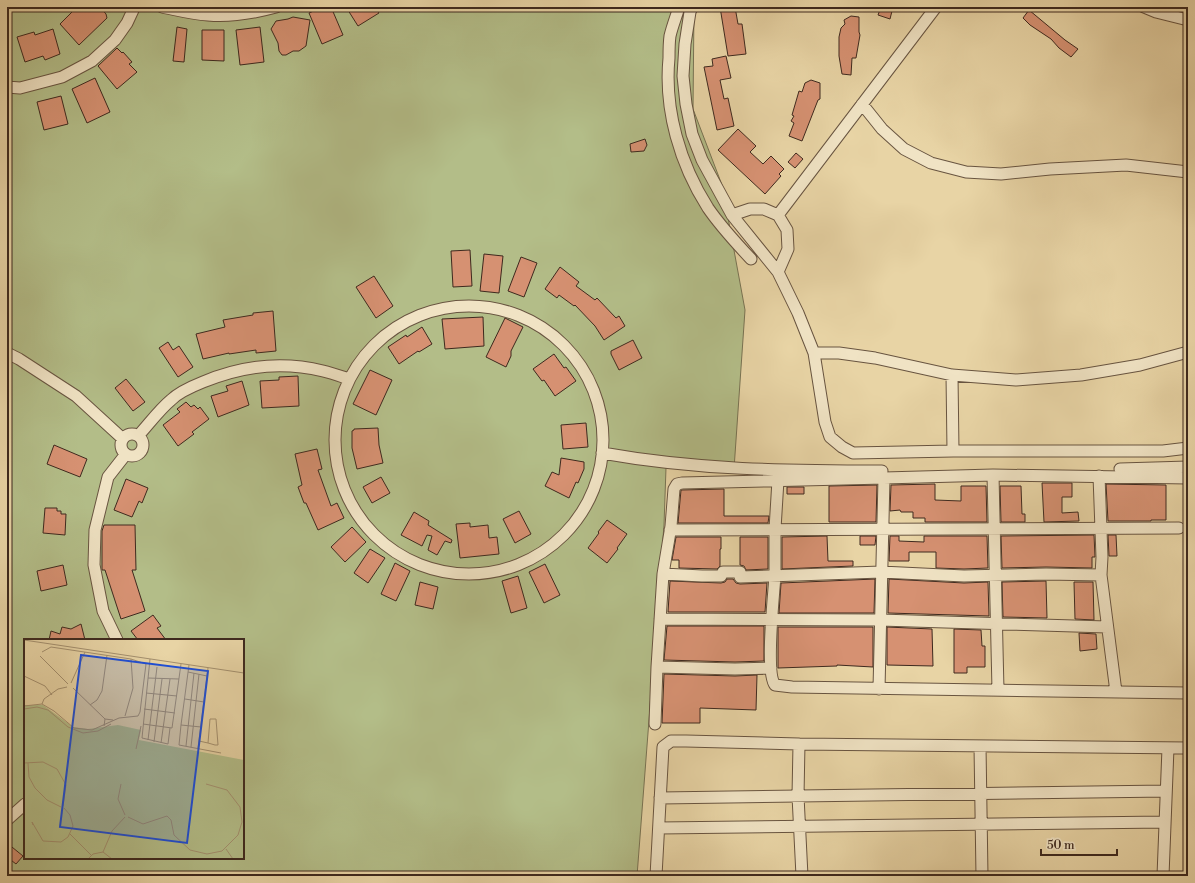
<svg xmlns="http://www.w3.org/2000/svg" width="1195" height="883" font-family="'Libre Bodoni',serif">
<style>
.green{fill:#b3bd88;stroke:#787353;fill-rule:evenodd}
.building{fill:#d69172;stroke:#3e291e}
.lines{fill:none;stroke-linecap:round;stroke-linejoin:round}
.street-casing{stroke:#685440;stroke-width:13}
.street{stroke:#f0e3c4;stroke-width:11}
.inset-road{fill:none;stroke:#a4906f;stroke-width:1}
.view{fill:#1d4ed8;fill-opacity:0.15;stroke:#1d4ed8;stroke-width:2}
.inset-edge{fill:none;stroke:#3e291e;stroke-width:2}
</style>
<rect width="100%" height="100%" fill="#e8d4a5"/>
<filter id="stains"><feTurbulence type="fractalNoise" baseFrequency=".005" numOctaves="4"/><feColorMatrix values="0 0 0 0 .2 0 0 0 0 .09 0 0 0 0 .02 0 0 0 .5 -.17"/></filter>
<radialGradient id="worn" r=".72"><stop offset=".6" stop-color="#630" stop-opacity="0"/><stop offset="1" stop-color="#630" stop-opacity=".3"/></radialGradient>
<path class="green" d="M 7,7 L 694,7 L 693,109 L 722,185 L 745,310 L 734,469 L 666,468 L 664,525 L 637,876 L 7,876 ZM 25,640 L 243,640 L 243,858 L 25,858 Z"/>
<path class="building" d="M 81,7 L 100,7 L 106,14 L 107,18 L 79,45 L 60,24 L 75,9 L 77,11 Z
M 323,7 L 331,7 L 343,35 L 322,44 L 309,13 Z
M 346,7 L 375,7 L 379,13 L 358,26 Z
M 720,7 L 735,7 L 738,24 L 742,24 L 746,54 L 728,56 Z
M 881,7 L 893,7 L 890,19 L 878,15 Z
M 1029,10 L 1065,40 L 1078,49 L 1071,57 L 1059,48 L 1051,39 L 1030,25 L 1023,18 Z
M 851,16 L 859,17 L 859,32 L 860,35 L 856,58 L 852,58 L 851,75 L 842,74 L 839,56 L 839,37 L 841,28 L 845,24 L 844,20 Z
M 293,17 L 310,20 L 306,46 L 299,51 L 293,51 L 286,55 L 282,55 L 279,51 L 278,43 L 271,29 L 276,21 L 288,19 Z
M 177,27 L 187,29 L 184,62 L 173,61 Z
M 260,27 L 264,62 L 240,65 L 236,30 Z
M 53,29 L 60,54 L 45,60 L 43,56 L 25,62 L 17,37 L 34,32 L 35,35 Z
M 202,30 L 224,30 L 224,61 L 202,60 Z
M 117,48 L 122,53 L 123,52 L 132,62 L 129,64 L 137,72 L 117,89 L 98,66 Z
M 726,56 L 731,78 L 720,80 L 724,99 L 728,98 L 734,126 L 717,130 L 704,67 L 713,66 L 712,59 Z
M 95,78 L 110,112 L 87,123 L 72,89 Z
M 811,80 L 820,83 L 820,99 L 818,100 L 802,141 L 789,136 L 794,123 L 791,121 L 794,116 L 792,115 L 799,91 L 802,92 L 805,83 Z
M 61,96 L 68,124 L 44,130 L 37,102 Z
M 738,129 L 756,146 L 750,152 L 763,164 L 771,156 L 784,169 L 779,174 L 781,176 L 765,194 L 718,150 Z
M 645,139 L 647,145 L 644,151 L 631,152 L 630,144 Z
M 796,153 L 803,159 L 795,168 L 788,162 Z
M 470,250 L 472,286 L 453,287 L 451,251 Z
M 484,254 L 503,256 L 499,293 L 480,291 Z
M 521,257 L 537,263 L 524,297 L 508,291 Z
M 560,267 L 579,282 L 576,286 L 595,300 L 597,298 L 616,318 L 619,316 L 625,326 L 604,340 L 595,326 L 575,305 L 574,306 L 559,295 L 557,298 L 545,289 Z
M 374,276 L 393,306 L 376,318 L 356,287 Z
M 273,311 L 276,351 L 256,353 L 256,350 L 229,354 L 229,353 L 203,359 L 196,334 L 225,327 L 223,320 L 253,315 L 253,313 Z
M 483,317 L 484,346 L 445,349 L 442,319 Z
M 505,318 L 523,327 L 511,351 L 511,356 L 506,367 L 486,357 Z
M 422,327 L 432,344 L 419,352 L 418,351 L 399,364 L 388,347 L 406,335 L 407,337 Z
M 633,340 L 642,358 L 619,370 L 611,354 L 611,351 Z
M 168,342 L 173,350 L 179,346 L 193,367 L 178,377 L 159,348 Z
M 554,354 L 564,368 L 566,367 L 576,381 L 555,396 L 544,380 L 542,381 L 533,369 Z
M 370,370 L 392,380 L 376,415 L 353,404 Z
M 298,376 L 299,406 L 262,408 L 260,381 L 279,380 L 279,377 Z
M 126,379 L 145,402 L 133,411 L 115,388 Z
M 242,381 L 249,405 L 218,417 L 211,396 L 228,391 L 226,386 Z
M 186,402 L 191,407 L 194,405 L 198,409 L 200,407 L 209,419 L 192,432 L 194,434 L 178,446 L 163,425 L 180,412 L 177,409 Z
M 586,423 L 588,447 L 563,449 L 561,425 Z
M 378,428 L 379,445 L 383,463 L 357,469 L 352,448 L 352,431 L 354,430 L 354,429 Z
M 54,445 L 87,459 L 80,477 L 47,464 Z
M 317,449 L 322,469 L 318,470 L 331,506 L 337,503 L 344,518 L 318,530 L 306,503 L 304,503 L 298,487 L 302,485 L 295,454 Z
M 561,458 L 584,462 L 584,469 L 578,483 L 576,482 L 569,498 L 545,486 L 552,472 L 559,475 Z
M 381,477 L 390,493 L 372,503 L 363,487 Z
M 126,479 L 148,488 L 142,503 L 139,501 L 132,517 L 114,510 Z
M 1042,483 L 1072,483 L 1072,497 L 1062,497 L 1062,513 L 1078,512 L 1079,521 L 1044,522 Z
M 935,484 L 935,500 L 961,501 L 961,486 L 986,486 L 987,522 L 925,522 L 925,518 L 913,518 L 913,512 L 901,512 L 900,510 L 890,511 L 891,485 Z
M 1106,484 L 1166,485 L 1166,520 L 1151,520 L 1151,521 L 1108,521 Z
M 877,485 L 876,522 L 829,522 L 829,486 Z
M 1000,486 L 1021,486 L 1022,514 L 1025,514 L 1025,522 L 1001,522 Z
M 787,487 L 804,487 L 804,494 L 787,494 Z
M 724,489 L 724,516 L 769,516 L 768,523 L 678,523 L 681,490 Z
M 45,508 L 57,508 L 57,511 L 61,511 L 61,514 L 66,514 L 65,535 L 43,533 Z
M 519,511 L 531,534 L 515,543 L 503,519 Z
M 414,512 L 429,521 L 428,525 L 452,540 L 451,543 L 445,541 L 437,555 L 428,550 L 432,536 L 427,535 L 422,546 L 401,535 Z
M 607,520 L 627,534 L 617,548 L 618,549 L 607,563 L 588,548 L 599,533 L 598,532 Z
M 470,523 L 470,527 L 488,525 L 489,538 L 497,537 L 499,554 L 460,558 L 456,524 Z
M 104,525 L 135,525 L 136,570 L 132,570 L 145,611 L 121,619 L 105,570 L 102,570 L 102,531 Z
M 352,527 L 366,542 L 345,562 L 331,547 Z
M 1094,535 L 1095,557 L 1092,557 L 1092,568 L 1046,567 L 1002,568 L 1001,536 Z
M 1108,535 L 1116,535 L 1117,556 L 1109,556 Z
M 827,536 L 828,561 L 853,561 L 853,566 L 782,569 L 782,537 Z
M 860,536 L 876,536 L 875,545 L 860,545 Z
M 890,536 L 899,536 L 899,541 L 924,542 L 924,536 L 987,536 L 988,568 L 964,569 L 936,568 L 936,552 L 909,552 L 909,561 L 889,561 Z
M 676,537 L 721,537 L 721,549 L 720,549 L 720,566 L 717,569 L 679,568 L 679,560 L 672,560 Z
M 740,537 L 768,537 L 768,569 L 746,570 L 744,566 L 740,565 Z
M 370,549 L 385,558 L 368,583 L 354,573 Z
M 395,563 L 410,571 L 396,601 L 381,594 Z
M 545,564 L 560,595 L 544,603 L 529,572 Z
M 63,565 L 67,585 L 41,591 L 37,571 Z
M 518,576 L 527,608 L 511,613 L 502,581 Z
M 727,579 L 733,579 L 736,583 L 740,584 L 767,583 L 765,612 L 668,612 L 670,581 L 721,583 L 725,582 Z
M 875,579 L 874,613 L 779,613 L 781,583 Z
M 889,579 L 964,583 L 988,582 L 989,616 L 888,613 Z
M 1046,581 L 1047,618 L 1003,617 L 1002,582 Z
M 420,582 L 438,587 L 433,609 L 415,605 Z
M 1074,582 L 1093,582 L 1094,620 L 1075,619 Z
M 153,615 L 161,626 L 157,628 L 166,640 L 138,640 L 131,631 Z
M 81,624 L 85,640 L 49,640 L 51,631 L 60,634 L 62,627 L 71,629 Z
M 667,626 L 764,626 L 764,661 L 735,662 L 664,660 Z
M 778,627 L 873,627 L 873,667 L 837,665 L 837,666 L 778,668 Z
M 887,627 L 932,629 L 933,666 L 887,665 Z
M 954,629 L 981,630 L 982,646 L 985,646 L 985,667 L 967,667 L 967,673 L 954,673 Z
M 1079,633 L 1096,634 L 1097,649 L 1080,651 Z
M 664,674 L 735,676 L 757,675 L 756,710 L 700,708 L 700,723 L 662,723 Z
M 7,843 L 23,856 L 16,864 L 7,857 Z"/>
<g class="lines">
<defs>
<path id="street" d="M 162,7 C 177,10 192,14 208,15 C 230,17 254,13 276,7
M 679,7 C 676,17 672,27 670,36 C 669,43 669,51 669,58 C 664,110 680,164 708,208 C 721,227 736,243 751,259
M 692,7 L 690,12 L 685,44 L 683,76 L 686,104 L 692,134 L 702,160 L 732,215 L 778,272 L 798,313 L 814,353 L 825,422 L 830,437 L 842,447 L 853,453 L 953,451 L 1163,451 L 1188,448
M 1144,7 L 1156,12 L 1188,20
M 7,87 L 20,88 L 62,77 L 92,61 L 115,40 L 127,23 L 134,8
M 862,104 L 882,129 L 904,149 L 931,163 L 966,172 L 1001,174 L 1050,169 L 1126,165 L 1188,172
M 732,215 L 750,209 L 764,209 L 778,215 L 787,230 L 788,249 L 778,272
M 778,215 L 936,7
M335 440a134 134 0 1 1 268 0a134 134 0 1 1-268 0Z
M 7,353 L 19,359 L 76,396 L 123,439
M 814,353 L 839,353 L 875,358 L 952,375 L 1016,380 L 1081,375 L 1140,365 L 1188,352
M 952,375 L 953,451
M121 445a11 11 0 1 1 22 0a11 11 0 1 1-22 0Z
M 138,436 C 149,424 159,410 171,400 C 178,393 193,386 203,382 C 241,366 282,361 323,371 C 332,373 340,376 349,379
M 602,453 C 697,470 787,471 882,471
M 1120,469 L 1188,467
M 993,475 L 998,690
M 1099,476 L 1102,557 L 1101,575 L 1116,692
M 778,480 C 777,496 776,513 775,529 C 775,544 775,560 775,575 C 774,594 765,673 775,685 L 792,687 L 1188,693
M 670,530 L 1179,528
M 663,574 L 702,576 L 721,576 L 723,572 L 740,572 L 740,577 L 881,572 L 964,576 L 1046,574 L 1101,575
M 660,619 L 880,620 L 1107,627
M 117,640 L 103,611 L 94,565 L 95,530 L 108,477 L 126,454
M 771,668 L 735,669 L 657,667 L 663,574 L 671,526 L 674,489 L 677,484 L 682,483 L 884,478 L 993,475 L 1188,478
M 879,689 L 884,478
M 655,724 L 657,667
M 799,744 L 1188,748
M 980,746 L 982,876
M 660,798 L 1166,791
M 7,820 L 25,804
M 659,828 L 1165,822
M 656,876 L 663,747 L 671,741 L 686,741 L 799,744 L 798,796 L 802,876
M 1163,876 L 1168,748"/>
</defs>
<use href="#street" class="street-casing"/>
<use href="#street" class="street"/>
</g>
<g transform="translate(24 639)">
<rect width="220" height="220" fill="#e8d4a5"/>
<path d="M 0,66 L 19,66 L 49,88 L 64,90 L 94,86 L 117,91 L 115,101 L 220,121 L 220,220 L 0,220 Z" fill="#b3bd88"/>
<path class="inset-road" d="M 0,1 L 220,34M 18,13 L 27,8 L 107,20 L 109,49 L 101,77M 16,17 L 44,45M 126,20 L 118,99 L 144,105 L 146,89M 164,33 L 183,37M 0,37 L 21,47 L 28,56M 124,39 L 155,40M 47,44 L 61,13M 43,48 L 34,50 L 20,60 L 18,65 L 30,72 L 50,89 L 68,91 L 95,79 L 114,77 L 116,73 L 122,25 L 107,20M 49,49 L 81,80M 122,54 L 153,57M 161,60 L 180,63M 66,66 L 73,61 L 78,52 L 83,16M 0,67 L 18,65M 0,70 L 13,68 L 24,71 L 44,88 L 59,94 L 74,92 L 87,85M 120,70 L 151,74M 119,85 L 148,89 L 157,25M 157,86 L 165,26M 80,87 L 81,80 L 89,81M 177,88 L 157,86 L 155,106 L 197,114M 124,101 L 133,28M 175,102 L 184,104 L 191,106 L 194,106 L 192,80 L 186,80 L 184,104M 130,103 L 138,40M 137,104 L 146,40M 162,107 L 170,34M 167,108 L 175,35M 174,109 L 184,29M 112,110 L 117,87M 0,124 L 19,123 L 33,130 L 42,146 L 39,167M 4,124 L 5,138 L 11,149 L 23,161 L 37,168M 97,145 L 94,160 L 101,176M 104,178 L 119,185 L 143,177 L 147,181 L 150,196 L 166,211 L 183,215 L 198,212 L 214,196 L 218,183 L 216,168 L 203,151 L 182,145M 9,186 L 8,183 L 19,202 L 37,203 L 44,198 L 49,187 L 46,176 L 40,169M 46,195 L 67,216M 202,210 L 209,220M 79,213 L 88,192 L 101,178M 64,220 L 69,215 L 79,213 L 88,220"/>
<path class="view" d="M 57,16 L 184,32 L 163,204 L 36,188 Z"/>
<rect width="220" height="220" class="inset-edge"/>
</g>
<rect width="1195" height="883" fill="none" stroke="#e8d4a5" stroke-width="24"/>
<rect x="8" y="8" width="1179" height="867" fill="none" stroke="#3e291e" stroke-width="2"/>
<rect x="12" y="12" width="1171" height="859" fill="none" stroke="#3e291e"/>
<path d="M1041 849v6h76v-6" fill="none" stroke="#3e291e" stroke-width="2"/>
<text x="1047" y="849" font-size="12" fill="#3e291e" stroke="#f0e3c4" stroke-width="3" paint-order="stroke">50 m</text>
<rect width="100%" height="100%" filter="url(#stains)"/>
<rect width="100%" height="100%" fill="url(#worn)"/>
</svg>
